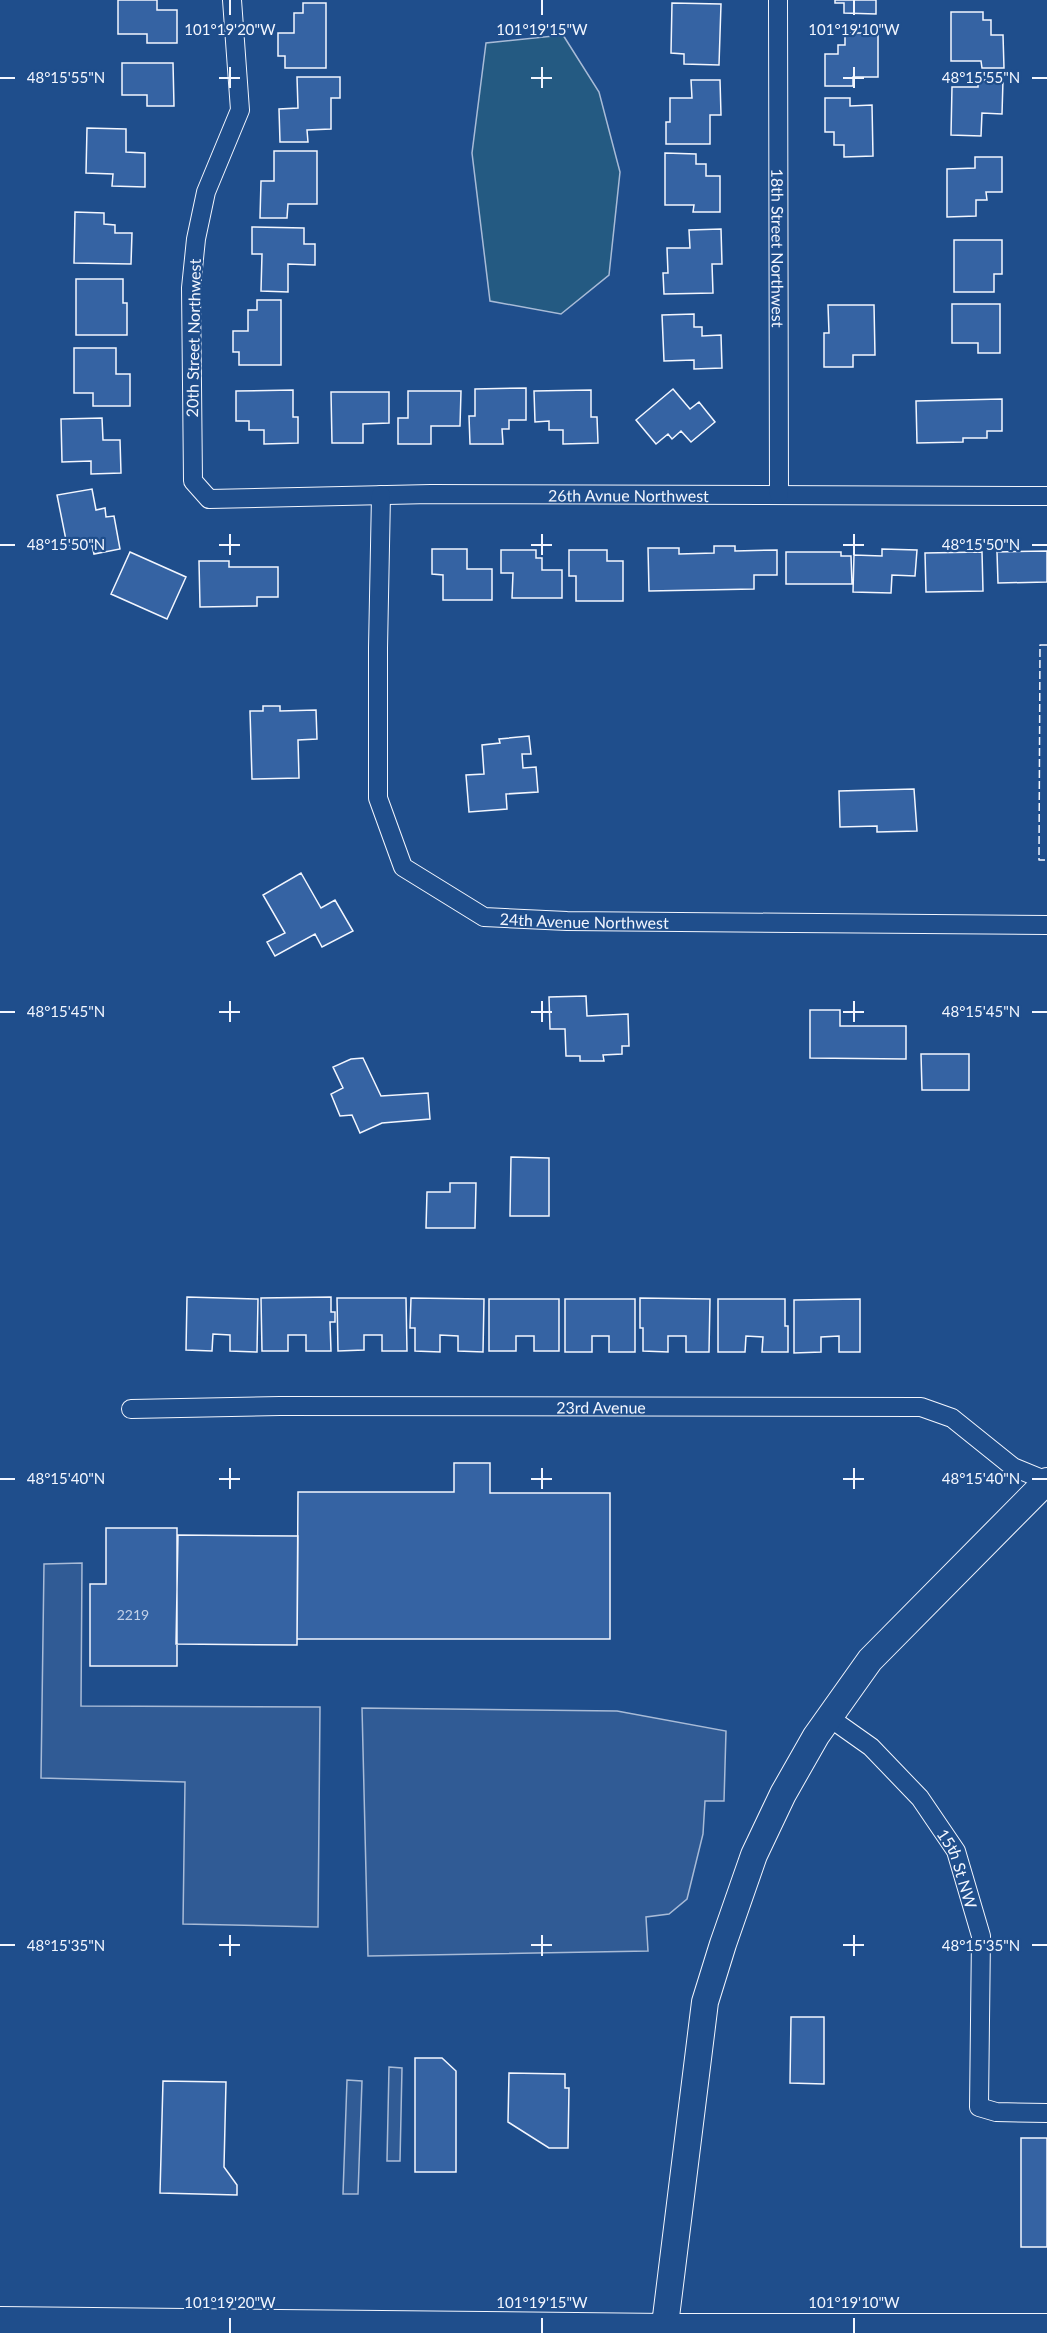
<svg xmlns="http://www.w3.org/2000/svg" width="1047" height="2333" font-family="Lato,sans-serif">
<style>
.green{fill:#245a82;stroke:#a8bbd7;stroke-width:1.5}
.parking{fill:#305b95;stroke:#a8bbd7;stroke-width:1.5}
.building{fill:#3563a3;stroke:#f2f6ff;stroke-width:1.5}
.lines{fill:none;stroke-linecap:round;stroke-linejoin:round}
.street-casing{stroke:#f2f6ff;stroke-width:20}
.secondary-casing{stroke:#f2f6ff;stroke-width:28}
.street{stroke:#1f4e8c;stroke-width:18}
.secondary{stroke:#1f4e8c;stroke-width:26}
.fence{stroke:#f2f6ff;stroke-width:1.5;stroke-dasharray:8 3;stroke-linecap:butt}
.ticks{fill:none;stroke:#f2f6ff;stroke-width:2}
.labels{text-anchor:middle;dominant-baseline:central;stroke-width:4.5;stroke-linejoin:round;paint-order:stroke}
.number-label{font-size:14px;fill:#c3d1e8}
.street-label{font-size:16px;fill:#f2f6ff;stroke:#1f4e8c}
.ticks-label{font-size:15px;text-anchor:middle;fill:#f2f6ff;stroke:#1f4e8c;stroke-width:4.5;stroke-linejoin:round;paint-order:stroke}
</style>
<rect width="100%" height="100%" fill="#1f4e8c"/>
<path class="green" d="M 563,35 L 599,92 L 620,172 L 609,275 L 561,314 L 490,301 L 472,153 L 486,43 Z"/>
<path class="parking" d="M 82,1563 L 81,1706 L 320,1707 L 318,1927 L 183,1924 L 185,1782 L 41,1778 L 44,1564 Z
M 362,1708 L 617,1711 L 726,1731 L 724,1801 L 705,1801 L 703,1834 L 687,1899 L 669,1914 L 646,1917 L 648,1951 L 368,1956 Z
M 389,2067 L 402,2068 L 400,2161 L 387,2161 Z
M 347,2080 L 362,2081 L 358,2194 L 343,2194 Z"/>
<path class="building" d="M 118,0 L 157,0 L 157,10 L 177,10 L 177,43 L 147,43 L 147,34 L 118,34 Z
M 835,0 L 876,0 L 876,14 L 844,13 L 844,3 L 835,3 Z
M 303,3 L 326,3 L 326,68 L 285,68 L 285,56 L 278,56 L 278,33 L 294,33 L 294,13 L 303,13 Z
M 672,3 L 721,4 L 719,65 L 684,64 L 684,54 L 671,53 Z
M 951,12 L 983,12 L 983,20 L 991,20 L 991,35 L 1003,35 L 1004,68 L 982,68 L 981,61 L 951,61 Z
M 845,33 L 878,33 L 878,77 L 853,77 L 853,86 L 825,86 L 825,54 L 838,54 L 838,45 L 845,45 Z
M 122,63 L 173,63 L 174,106 L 147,106 L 147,95 L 122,95 Z
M 297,77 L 340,77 L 340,98 L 331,98 L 331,129 L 307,130 L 308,142 L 280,142 L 279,109 L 298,108 Z
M 691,80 L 720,80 L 721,115 L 710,115 L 710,144 L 666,144 L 666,122 L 670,122 L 670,98 L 692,98 Z
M 978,80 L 1003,80 L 1002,114 L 982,113 L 981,136 L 951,135 L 952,87 L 978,87 Z
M 825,98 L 850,98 L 850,106 L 872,105 L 873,156 L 844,157 L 844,145 L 834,145 L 834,132 L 825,132 Z
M 87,128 L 126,129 L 126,152 L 145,153 L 145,187 L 112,186 L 113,174 L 86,173 Z
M 274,151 L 317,151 L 317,204 L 288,204 L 287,218 L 260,218 L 261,181 L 274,181 Z
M 665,153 L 696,154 L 696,164 L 706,164 L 706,176 L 720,176 L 720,212 L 693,212 L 694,205 L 665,205 Z
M 975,157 L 1002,157 L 1002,192 L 986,192 L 987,200 L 976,200 L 976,216 L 947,217 L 947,169 L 975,168 Z
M 75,212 L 104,213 L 104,224 L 115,225 L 115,233 L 132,233 L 131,264 L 74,263 Z
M 252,227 L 304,228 L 304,244 L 315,244 L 315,265 L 288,264 L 288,292 L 261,291 L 262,254 L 252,254 Z
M 721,229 L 722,264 L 712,264 L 713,293 L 664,294 L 663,273 L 668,273 L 667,248 L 690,248 L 689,230 Z
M 954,240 L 1002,240 L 1002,274 L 994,274 L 994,292 L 954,292 Z
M 76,279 L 123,279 L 123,303 L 127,303 L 127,335 L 76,335 Z
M 257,300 L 281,300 L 281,365 L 239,365 L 239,352 L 233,352 L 233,331 L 248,331 L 248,310 L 257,310 Z
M 952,304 L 1000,304 L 1000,353 L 978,353 L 978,343 L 952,343 Z
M 828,305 L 874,305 L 875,355 L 853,355 L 853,367 L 824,367 L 824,333 L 829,333 Z
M 694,314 L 694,327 L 702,327 L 702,336 L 721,335 L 722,368 L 694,369 L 694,360 L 664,361 L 662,315 Z
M 74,348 L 116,348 L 116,374 L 130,374 L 130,406 L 93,406 L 93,393 L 74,393 Z
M 526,388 L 526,420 L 509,420 L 509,429 L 502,429 L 503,444 L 470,444 L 469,416 L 475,416 L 475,389 Z
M 673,389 L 690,409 L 699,402 L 715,422 L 691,442 L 681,431 L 672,439 L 668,434 L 656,444 L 636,420 Z
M 293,390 L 293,417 L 298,417 L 298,443 L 264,444 L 264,430 L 249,430 L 249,421 L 236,421 L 236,391 Z
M 591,390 L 591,417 L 597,417 L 598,443 L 563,444 L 563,430 L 549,430 L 549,421 L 535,422 L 534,391 Z
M 408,391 L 461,391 L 460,426 L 431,426 L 431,444 L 398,444 L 398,418 L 408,418 Z
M 331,392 L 389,392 L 389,423 L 363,424 L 363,443 L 332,443 Z
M 1002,399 L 1002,431 L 987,431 L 987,438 L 963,438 L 963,442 L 917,443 L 916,401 Z
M 102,418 L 103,440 L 120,440 L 121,473 L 91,474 L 91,461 L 62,462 L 61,419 Z
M 92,489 L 96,510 L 105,508 L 106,517 L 114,516 L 120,549 L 94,554 L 91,540 L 67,545 L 57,495 Z
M 714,546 L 735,546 L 735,551 L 777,550 L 777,575 L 754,575 L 754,589 L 649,591 L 648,548 L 679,548 L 679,554 L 714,553 Z
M 432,549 L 467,549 L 467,569 L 492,569 L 492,600 L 443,600 L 443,575 L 432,574 Z
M 882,549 L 917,550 L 915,576 L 892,575 L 891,593 L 853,592 L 854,555 L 882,556 Z
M 501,550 L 536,550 L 536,558 L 542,558 L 542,570 L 562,570 L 562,598 L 512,598 L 513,573 L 501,573 Z
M 569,550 L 607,550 L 607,561 L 623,561 L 623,601 L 576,601 L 576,576 L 569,576 Z
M 1047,551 L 1047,582 L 998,583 L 997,552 Z
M 130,552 L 186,577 L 167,619 L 111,594 Z
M 786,552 L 841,552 L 841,556 L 851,556 L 852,584 L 786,584 Z
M 982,552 L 983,591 L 926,592 L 925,553 Z
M 199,561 L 229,561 L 229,567 L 278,567 L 278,597 L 257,597 L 257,606 L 200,607 Z
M 263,706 L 280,706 L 280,711 L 316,710 L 317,739 L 298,740 L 299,778 L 252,779 L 250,711 L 263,711 Z
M 529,736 L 531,754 L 522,754 L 523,768 L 536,767 L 538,792 L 506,794 L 507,809 L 469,812 L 466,775 L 484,774 L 482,745 L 500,743 L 499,739 Z
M 914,789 L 917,831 L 877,832 L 877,826 L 840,827 L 839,791 Z
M 301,873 L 321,908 L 335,900 L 353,931 L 322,947 L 315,934 L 275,956 L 267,942 L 285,933 L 263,895 Z
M 586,996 L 587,1016 L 628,1014 L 629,1046 L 622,1046 L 622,1054 L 603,1055 L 604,1061 L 580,1061 L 580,1056 L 566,1056 L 565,1029 L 550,1029 L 549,997 Z
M 810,1010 L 840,1010 L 840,1026 L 906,1026 L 906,1059 L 810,1058 Z
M 921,1054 L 969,1054 L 969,1090 L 922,1090 Z
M 363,1058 L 381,1096 L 428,1093 L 430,1119 L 382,1123 L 360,1133 L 352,1115 L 340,1116 L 331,1094 L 343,1088 L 333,1067 L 351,1059 Z
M 511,1157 L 549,1158 L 549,1216 L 510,1216 Z
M 450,1183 L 476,1183 L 475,1228 L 426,1228 L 427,1192 L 450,1192 Z
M 187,1297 L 258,1299 L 257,1352 L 230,1351 L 230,1335 L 213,1334 L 212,1351 L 186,1350 Z
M 331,1297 L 331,1312 L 335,1312 L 335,1322 L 330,1322 L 331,1351 L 306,1351 L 306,1335 L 288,1335 L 288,1351 L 262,1351 L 261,1298 Z
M 337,1298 L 406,1298 L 407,1351 L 382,1351 L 382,1335 L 364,1335 L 364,1350 L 338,1351 Z
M 411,1298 L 484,1299 L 483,1352 L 458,1351 L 458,1336 L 440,1335 L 440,1352 L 415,1351 L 415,1328 L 410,1328 Z
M 640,1298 L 710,1299 L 709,1352 L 686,1352 L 686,1336 L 668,1336 L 668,1352 L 643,1351 L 643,1328 L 640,1328 Z
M 489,1299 L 559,1299 L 559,1351 L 534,1351 L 534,1336 L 516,1336 L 516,1351 L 489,1351 Z
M 565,1299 L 635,1299 L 635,1352 L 609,1352 L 609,1336 L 592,1336 L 592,1352 L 565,1352 Z
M 718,1299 L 785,1299 L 785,1326 L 788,1326 L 788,1352 L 762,1352 L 763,1337 L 746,1336 L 745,1352 L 718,1352 Z
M 860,1299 L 860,1352 L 839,1352 L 839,1336 L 821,1337 L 821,1352 L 794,1353 L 794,1300 Z
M 454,1463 L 490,1463 L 490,1493 L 610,1493 L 610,1639 L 297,1639 L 298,1492 L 454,1492 Z
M 106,1528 L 177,1528 L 177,1666 L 90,1666 L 90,1584 L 106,1584 Z
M 178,1535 L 298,1536 L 297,1645 L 176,1644 Z
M 791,2017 L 824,2017 L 824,2084 L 790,2083 Z
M 415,2058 L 442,2058 L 456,2071 L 456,2172 L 415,2172 Z
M 509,2073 L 565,2074 L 565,2088 L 569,2088 L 568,2148 L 549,2148 L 508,2122 Z
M 163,2081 L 226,2082 L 224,2167 L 237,2185 L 237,2195 L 160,2193 Z
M 1021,2138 L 1047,2138 L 1047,2247 L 1021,2247 Z"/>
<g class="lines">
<defs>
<g id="street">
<path id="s1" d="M 232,0 L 240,110 L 206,192 L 196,239 L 191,288 L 193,481 L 209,499 L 431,494 L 1047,496"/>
<path id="s2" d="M 778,0 L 779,495"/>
<path id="s3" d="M 381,495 L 378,648 L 378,798 L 403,867 L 484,917 L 567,921 L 1047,925"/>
<path id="s4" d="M 131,1409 L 280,1406 L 921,1407 L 952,1418 L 1013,1467 L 1047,1481"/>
<path id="s5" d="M 830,1718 L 871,1747 L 920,1798 L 956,1851 L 981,1936 L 979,2107 L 996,2112 L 1047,2113"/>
</g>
<path id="secondary" d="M 0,2320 L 665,2327 L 1047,2327
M 664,2333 L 705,2002 L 723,1944 L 754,1855 L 783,1794 L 816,1736 L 870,1660 L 1047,1481"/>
</defs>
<use href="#street" class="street-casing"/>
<use href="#secondary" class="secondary-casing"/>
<use href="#street" class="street"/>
<use href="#secondary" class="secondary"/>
<path class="fence" d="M 1047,645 L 1040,645 L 1039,860 L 1047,860"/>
</g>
<path class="ticks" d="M 230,0 L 230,15M 542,0 L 542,15M 854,0 L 854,15M 230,67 L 230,88M 542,67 L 542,88M 854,67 L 854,88M 0,78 L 15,78M 219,78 L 240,78M 531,78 L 552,78M 843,78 L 864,78M 1032,78 L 1047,78M 230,534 L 230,555M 542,534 L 542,555M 854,534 L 854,555M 0,545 L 15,545M 219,545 L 240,545M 531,545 L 552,545M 843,545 L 864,545M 1032,545 L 1047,545M 230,1001 L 230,1022M 542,1001 L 542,1022M 854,1001 L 854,1022M 0,1012 L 15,1012M 219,1012 L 240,1012M 531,1012 L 552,1012M 843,1012 L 864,1012M 1032,1012 L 1047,1012M 230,1468 L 230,1489M 542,1468 L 542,1489M 854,1468 L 854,1489M 0,1479 L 15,1479M 219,1479 L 240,1479M 531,1479 L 552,1479M 843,1479 L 864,1479M 1032,1479 L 1047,1479M 230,1935 L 230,1956M 542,1935 L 542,1956M 854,1935 L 854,1956M 0,1945 L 15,1945M 219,1945 L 240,1945M 531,1945 L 552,1945M 843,1945 L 864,1945M 1032,1945 L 1047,1945M 230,2318 L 230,2333M 542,2318 L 542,2333M 854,2318 L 854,2333"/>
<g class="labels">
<g class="number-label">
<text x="133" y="1614">2219</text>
</g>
<g class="street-label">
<text stroke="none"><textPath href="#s2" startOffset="248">18th Street Northwest</textPath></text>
<text transform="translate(193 338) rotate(-89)">20th Street Northwest</text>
<text stroke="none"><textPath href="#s1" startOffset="933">26th Avnue Northwest</textPath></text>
<text stroke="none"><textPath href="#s3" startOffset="572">24th Avenue Northwest</textPath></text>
<text stroke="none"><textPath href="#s4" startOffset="470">23rd Avenue</textPath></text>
<text stroke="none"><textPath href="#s5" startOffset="202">15th St NW</textPath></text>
</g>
</g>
<g class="ticks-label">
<text x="230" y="35">101°19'20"W</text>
<text x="542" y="35">101°19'15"W</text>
<text x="854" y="35">101°19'10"W</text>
<text x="66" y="83">48°15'55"N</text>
<text x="981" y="83">48°15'55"N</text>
<text x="66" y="550">48°15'50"N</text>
<text x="981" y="550">48°15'50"N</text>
<text x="66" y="1017">48°15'45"N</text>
<text x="981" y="1017">48°15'45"N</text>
<text x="66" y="1484">48°15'40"N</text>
<text x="981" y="1484">48°15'40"N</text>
<text x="66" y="1951">48°15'35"N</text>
<text x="981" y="1951">48°15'35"N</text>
<text x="230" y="2308">101°19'20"W</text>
<text x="542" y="2308">101°19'15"W</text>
<text x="854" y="2308">101°19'10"W</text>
</g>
</svg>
